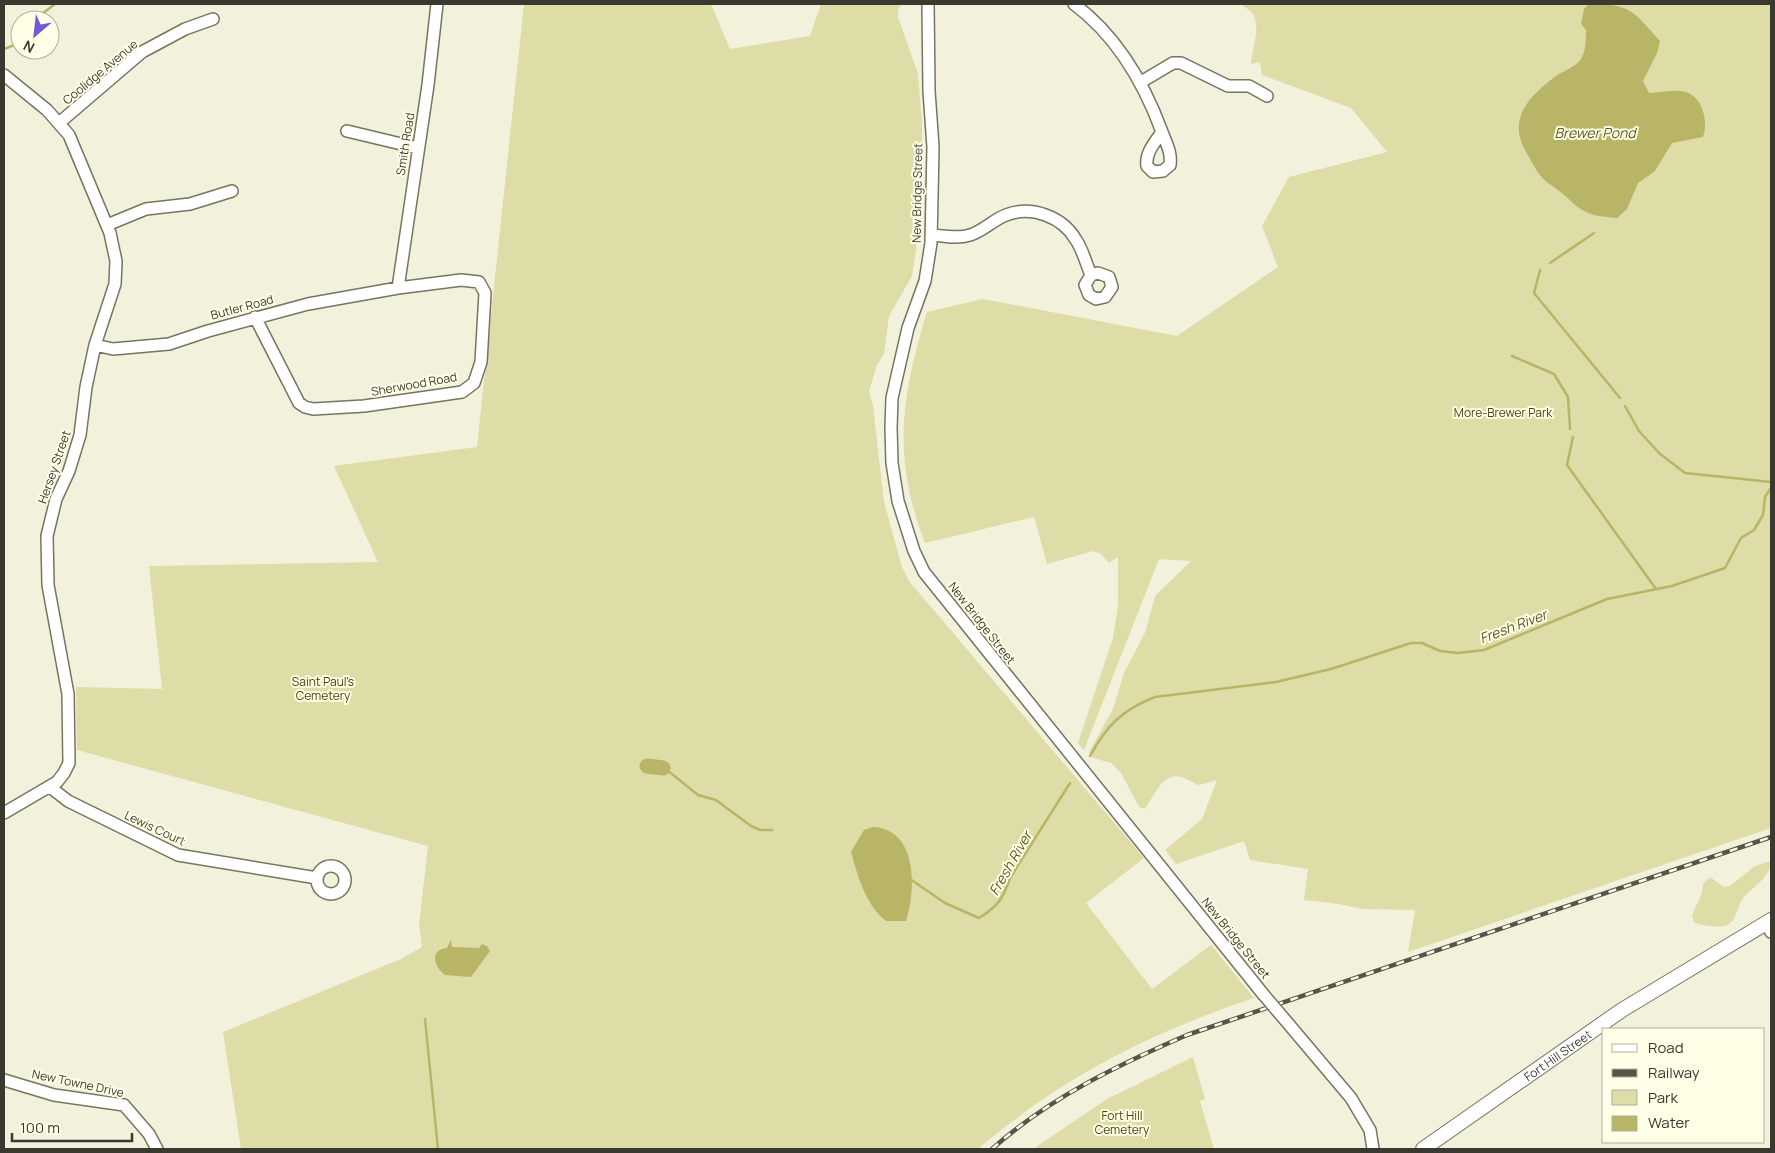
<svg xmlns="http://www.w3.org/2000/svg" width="1775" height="1153" font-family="Manrope,sans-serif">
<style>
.green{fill:#dedca7}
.water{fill:#b8b566}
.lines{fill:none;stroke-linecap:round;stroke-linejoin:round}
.stream{stroke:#b8b566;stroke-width:2.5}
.river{stroke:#b8b566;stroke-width:15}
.minor-casing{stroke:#767561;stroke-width:14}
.major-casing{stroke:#767561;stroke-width:16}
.minor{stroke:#fff;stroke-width:11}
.major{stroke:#fff;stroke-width:14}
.rail-casing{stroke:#55554a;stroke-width:4.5}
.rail{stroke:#ffffe8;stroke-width:2.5;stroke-dasharray:8;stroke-linecap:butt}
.minor-bridge-casing{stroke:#767561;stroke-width:14;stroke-linecap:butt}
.minor-bridge{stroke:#fff;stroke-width:11}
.labels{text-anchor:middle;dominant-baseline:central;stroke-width:4;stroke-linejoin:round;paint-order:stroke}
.street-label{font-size:12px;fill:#393930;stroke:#ffffe8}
.park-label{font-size:12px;fill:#484505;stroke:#ffffe8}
.water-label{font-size:14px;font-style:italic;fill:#5c591f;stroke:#ffffe8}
</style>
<rect width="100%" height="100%" fill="#f2f1db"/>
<path class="green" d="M 524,4 L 711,4 L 730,49 L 810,36 L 821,4 L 902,4 L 898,10 L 898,17 L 918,74 L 922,124 L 922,209 L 912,276 L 889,316 L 884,354 L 877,365 L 869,391 L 873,406 L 884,502 L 902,567 L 909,581 L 1144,858 L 1086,903 L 1152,989 L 1211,945 L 1254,998 C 1150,1033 1062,1077 978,1149 L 241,1149 L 223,1032 L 401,959 L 422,947 L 419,925 L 428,846 L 77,750 L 76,687 L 162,689 L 149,566 L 378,562 L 334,466 L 477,447 Z
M 1242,4 L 1771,4 L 1771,828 L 1408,952 L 1415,910 L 1362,909 L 1339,904 L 1304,900 L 1308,869 L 1250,860 L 1244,841 L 1176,864 L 1165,850 L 1202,819 L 1217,780 L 1199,785 C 1193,783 1189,780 1184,778 C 1164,769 1154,796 1145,809 L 1139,807 L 1121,773 L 1111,763 L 1093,758 L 1089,752 L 1113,709 L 1124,673 L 1145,633 L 1155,596 L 1191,561 L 1159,559 L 1084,750 L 1078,743 L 1113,638 L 1118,606 L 1118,557 L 1109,563 L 1101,554 L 1093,551 L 1047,564 L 1034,517 L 925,543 C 892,458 901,397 927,312 L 983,299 L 1177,336 L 1278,267 L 1262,226 L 1289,177 L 1387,152 L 1351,108 L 1262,75 L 1260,62 L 1251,64 C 1252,48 1260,32 1254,16 C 1252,11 1245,8 1242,4 Z
M 1771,861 C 1771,878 1751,887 1742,900 C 1737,907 1737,919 1729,924 C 1720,929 1705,926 1695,923 L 1692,917 C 1695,905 1703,897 1703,884 L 1710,877 L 1724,887 L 1730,886 L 1755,866 Z
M 1193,1057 L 1205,1099 L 1200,1101 L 1214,1149 L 1033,1149 L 1107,1099 Z"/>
<path class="water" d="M 1589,4 C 1631,4 1633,11 1660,41 L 1657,53 L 1643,81 L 1649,93 C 1659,93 1670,90 1680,91 C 1702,92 1709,121 1703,137 L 1672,143 L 1655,171 L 1638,183 L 1627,209 L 1617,218 C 1575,215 1581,206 1551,185 C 1538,177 1534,165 1526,152 C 1507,119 1529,96 1556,76 C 1563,71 1576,67 1581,59 C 1586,51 1586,39 1586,30 L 1581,24 L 1584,9 Z
M 873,827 C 918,829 916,890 906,921 L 886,921 C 865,904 858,876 851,852 L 864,830 Z
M 451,940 L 452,947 L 479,948 L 482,944 L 487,946 L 490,951 L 471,977 L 445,975 C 434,967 429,950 447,948 Z"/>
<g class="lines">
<path class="stream" d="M 34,20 L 55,4
M 4,49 L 20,43
M 1550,263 L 1594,233
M 1540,270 L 1534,293 L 1620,398
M 1512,356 L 1554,374 L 1568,397 L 1570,429
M 1625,406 L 1639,431 L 1659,453 L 1685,473 L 1771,482
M 1573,437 L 1567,465 L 1656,589
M 1090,756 C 1107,725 1122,710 1155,697 L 1276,682 L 1331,669 L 1411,643 L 1422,643 L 1440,651 L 1458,653 L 1484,650 L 1607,599 L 1672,586 L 1725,568 L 1741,538 L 1754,530 L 1763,515 L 1765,497 L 1771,488
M 667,770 L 698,795 L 716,800 L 751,826 L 760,830 L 772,830
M 910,879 L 945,903 L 979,918 C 998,906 1003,899 1010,878 L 1070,783
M 425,1019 L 438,1149"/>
<path class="river" d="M 647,766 L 663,768"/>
<defs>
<path id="minor" d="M 928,4 L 929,91 L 933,147 L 931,243 L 925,281 L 908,328 L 892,398 L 891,428 L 892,463 L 898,501 L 914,551 L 924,572 L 1263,994
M 1074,4 C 1117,36 1144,83 1162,132 C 1166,143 1172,153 1170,165 L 1163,171 L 1153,172 L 1147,166 C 1145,153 1155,142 1162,132
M 4,75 L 47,110 L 69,135 L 110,233 L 116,261 L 115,284 L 95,345 L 86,387 L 80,435 L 69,471 L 56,499 L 47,536 L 48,585 L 68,694 L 69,763 L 64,773 L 57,782 L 4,813
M 1141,82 L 1173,63 L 1181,63 L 1228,86 L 1249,86 L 1267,96
M 59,123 L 142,52 L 185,29 L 213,19
M 347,131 L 418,148
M 107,225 L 146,209 L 190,204 L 232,191
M 932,235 C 944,236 957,239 970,235 C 983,231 993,220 1006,215 C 1032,205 1063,217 1076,240 C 1083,250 1086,264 1091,275 L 1085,285 L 1089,295 L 1096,299 L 1105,297 L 1112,287 L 1109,277 L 1098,273 L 1091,275
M 398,288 L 428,85 L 437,4
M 95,345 L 113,349 L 169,344 L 208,331 L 308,304 L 398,288 L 461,280 L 479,282 L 485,293 L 481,362 L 474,383 L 462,392 L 364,406 L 313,409 L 305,407 L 299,403 L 255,317
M 50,787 L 68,801 L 178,855 L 317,878
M317 880a14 14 0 1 1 28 0a14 14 0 1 1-28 0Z
M 1766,923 L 1771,932
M 1286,1021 L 1351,1098 L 1370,1130 L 1373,1149
M 4,1080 L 54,1095 L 124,1105 L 149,1134 L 157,1149"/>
<g id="major">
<path id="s1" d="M 1423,1149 L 1622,1010 L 1771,920"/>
</g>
</defs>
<use href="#minor" class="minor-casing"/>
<use href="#major" class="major-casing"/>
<use href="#minor" class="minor"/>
<use href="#major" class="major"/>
<defs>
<path id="rail" d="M 992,1149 C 1049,1098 1118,1065 1187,1035 L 1771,837"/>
</defs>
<use href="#rail" class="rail-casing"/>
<use href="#rail" class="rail"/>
<defs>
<path id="minor-bridge" d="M 1263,994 L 1286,1021"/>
</defs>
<use href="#minor-bridge" class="minor-bridge-casing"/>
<use href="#minor-bridge" class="minor-bridge"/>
</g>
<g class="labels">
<g class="street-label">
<text transform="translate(100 72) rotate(-40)">Coolidge Avenue</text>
<text transform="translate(405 144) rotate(-81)">Smith Road</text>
<text transform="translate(917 193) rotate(-89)">New Bridge Street</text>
<text transform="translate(242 307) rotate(-15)">Butler Road</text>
<text transform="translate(414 384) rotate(-10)">Sherwood Road</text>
<text transform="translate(54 467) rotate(-71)">Hersey Street</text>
<text transform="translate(982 623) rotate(52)">New Bridge Street</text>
<text transform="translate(155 828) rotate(25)">Lewis Court</text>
<text transform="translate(1236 938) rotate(51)">New Bridge Street</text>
<text stroke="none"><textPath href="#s1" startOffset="164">Fort Hill Street</textPath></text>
<text transform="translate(78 1083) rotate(12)">New Towne Drive</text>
</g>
<g class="park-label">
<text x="1503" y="412">More-Brewer Park</text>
<text x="323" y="681">Saint Paul's<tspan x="323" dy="14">Cemetery</tspan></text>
<text x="1122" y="1115">Fort Hill<tspan x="1122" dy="14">Cemetery</tspan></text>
</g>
<g class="water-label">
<text x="1595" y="132">Brewer Pond</text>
<text transform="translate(1513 626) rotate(-21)">Fresh River</text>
<text transform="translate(1010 863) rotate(-60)">Fresh River</text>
</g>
</g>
<rect width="1775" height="1153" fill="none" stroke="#393930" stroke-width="10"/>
<rect x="1602" y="1028" width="162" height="115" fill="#ffffe8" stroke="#b0b09e"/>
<rect x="1612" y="1044" width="25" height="8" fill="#ffffff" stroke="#b0b09e"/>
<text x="1648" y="1053" font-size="15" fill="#393930">Road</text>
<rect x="1612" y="1069" width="25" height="8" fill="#55554a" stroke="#b0b09e"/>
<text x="1648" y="1078" font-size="15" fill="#393930">Railway</text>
<rect x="1612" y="1090" width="25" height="15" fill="#dedca7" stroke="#b0b09e"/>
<text x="1648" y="1103" font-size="15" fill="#393930">Park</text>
<rect x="1612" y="1116" width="25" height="15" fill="#b8b566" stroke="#b0b09e"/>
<text x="1648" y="1128" font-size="15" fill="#393930">Water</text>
<g transform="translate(35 35) rotate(208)"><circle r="24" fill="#ffffe8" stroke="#b0b09e"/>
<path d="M0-4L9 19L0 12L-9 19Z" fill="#6d5ad4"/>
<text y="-8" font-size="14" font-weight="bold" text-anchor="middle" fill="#393930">N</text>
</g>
<path d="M12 1133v8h120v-8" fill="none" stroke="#393930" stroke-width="2.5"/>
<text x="20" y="1133" font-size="15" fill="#393930" stroke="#ffffe8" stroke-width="4" paint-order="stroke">100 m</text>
</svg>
